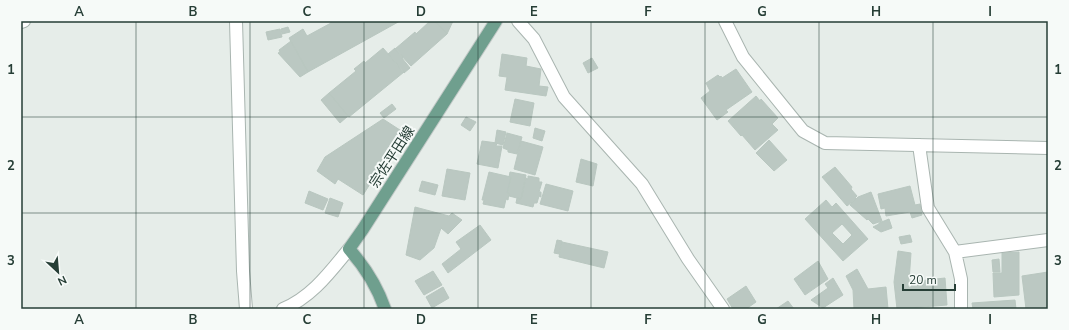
<svg xmlns="http://www.w3.org/2000/svg" width="1069" height="330" font-family="'Nunito Sans','Noto Sans JP',sans-serif">
<style>
.building{fill:#bbc8c2;stroke:#b9c7c0;fill-rule:evenodd}
.lines{fill:none;stroke-linecap:round;stroke-linejoin:round}
.minor-casing{stroke:#a9b5b0;stroke-width:14}
.major-casing{stroke:#c2c9c7;stroke-width:14}
.minor{stroke:#fff;stroke-width:12}
.major{stroke:#6f9f8e;stroke-width:12}
.grid{fill:none;stroke:#263e36;stroke-width:1;stroke-opacity:0.55}
.labels{text-anchor:middle;dominant-baseline:central;stroke-width:4;stroke-linejoin:round;paint-order:stroke}
.street-label{font-size:14px;fill:#263e36;stroke:#f6faf8}
.neatline{fill:none;stroke:#263e36;stroke-width:1.5}
.grid-label{font-size:13px;text-anchor:middle;font-weight:bold;fill:#263e36}
</style>
<rect width="100%" height="100%" fill="#e6ede9"/>
<path class="building" d="M 330,21 L 400,21 L 308,72 L 289,38 L 303,29 L 307,36 L 331,23 Z
M 430,21 L 435,21 L 447,34 L 411,66 L 395,49 L 415,32 L 416,34 Z
M 435,21 L 453,21 L 447,34 Z
M 288,27 L 290,32 L 282,34 L 281,29 Z
M 280,29 L 282,37 L 268,40 L 266,32 Z
M 291,41 L 308,72 L 300,77 L 278,53 L 280,52 L 279,50 Z
M 383,48 L 404,72 L 349,117 L 329,93 L 356,71 L 354,69 L 364,61 L 365,63 Z
M 395,48 L 403,57 L 402,58 L 410,68 L 404,73 L 388,54 Z
M 502,54 L 527,58 L 526,66 L 541,69 L 539,86 L 548,87 L 546,96 L 505,90 L 507,77 L 499,76 Z
M 592,58 L 598,68 L 588,73 L 583,63 Z
M 736,69 L 752,92 L 726,110 L 728,112 L 717,120 L 701,98 L 710,91 L 706,83 L 718,75 L 720,77 L 721,76 L 722,78 Z
M 329,93 L 348,116 L 340,123 L 321,100 Z
M 756,96 L 760,101 L 761,99 L 778,118 L 772,124 L 778,130 L 755,150 L 742,135 L 741,136 L 728,121 Z
M 515,99 L 534,103 L 530,126 L 510,122 Z
M 392,104 L 396,109 L 384,118 L 380,113 Z
M 466,117 L 476,122 L 470,131 L 461,125 Z
M 383,119 L 403,132 L 363,195 L 338,179 L 335,184 L 317,171 L 325,157 Z
M 535,128 L 545,131 L 542,141 L 533,138 Z
M 497,130 L 506,132 L 503,145 L 495,143 Z
M 507,133 L 522,137 L 517,154 L 508,152 L 508,150 L 503,148 Z
M 769,140 L 787,160 L 774,171 L 756,153 Z
M 482,141 L 497,143 L 496,146 L 502,146 L 498,168 L 477,164 Z
M 521,141 L 543,147 L 535,175 L 514,169 Z
M 581,159 L 597,164 L 593,186 L 576,182 Z
M 835,167 L 852,187 L 851,189 L 857,196 L 855,198 L 856,199 L 847,206 L 822,177 Z
M 447,169 L 470,173 L 465,200 L 442,196 Z
M 489,172 L 511,177 L 507,193 L 509,193 L 508,200 L 506,199 L 504,208 L 483,204 L 484,200 L 482,200 Z
M 510,172 L 526,175 L 521,199 L 509,196 L 509,193 L 507,193 L 511,177 L 509,177 Z
M 528,176 L 539,178 L 539,182 L 542,182 L 539,192 L 541,192 L 541,197 L 539,196 L 537,203 L 534,203 L 533,207 L 516,203 L 517,198 L 521,199 L 526,178 L 528,179 Z
M 422,181 L 438,185 L 435,195 L 419,191 Z
M 546,184 L 573,191 L 568,211 L 540,204 Z
M 910,186 L 915,205 L 920,204 L 922,215 L 912,218 L 910,212 L 886,216 L 885,208 L 881,209 L 878,194 Z
M 309,191 L 328,199 L 323,210 L 305,203 Z
M 871,192 L 882,221 L 873,224 L 868,219 L 867,220 L 850,205 L 858,197 Z
M 330,198 L 343,203 L 338,217 L 325,213 Z
M 826,200 L 832,207 L 836,203 L 868,239 L 843,261 L 805,219 ZM 842,224 L 852,235 L 843,244 L 832,233 Z
M 415,207 L 449,216 L 452,213 L 462,220 L 448,234 L 441,228 L 434,248 L 420,260 L 406,255 Z
M 889,219 L 892,228 L 881,232 L 873,227 L 879,224 L 879,223 Z
M 480,225 L 491,240 L 448,273 L 442,264 L 461,249 L 456,242 Z
M 910,235 L 912,242 L 901,244 L 899,237 Z
M 557,240 L 562,241 L 559,254 L 554,253 Z
M 562,242 L 608,252 L 604,268 L 559,257 Z
M 898,251 L 911,253 L 909,282 L 945,278 L 947,305 L 897,309 L 894,282 Z
M 1019,252 L 1019,295 L 994,297 L 993,273 L 1002,273 L 1002,253 Z
M 999,259 L 1000,272 L 993,272 L 992,260 Z
M 818,261 L 828,279 L 805,295 L 794,279 Z
M 857,269 L 868,289 L 886,287 L 888,309 L 854,309 L 853,290 L 846,276 Z
M 433,271 L 442,285 L 424,295 L 415,281 Z
M 1048,272 L 1048,309 L 1026,309 L 1022,276 Z
M 833,278 L 843,295 L 823,308 L 811,300 L 828,288 L 825,284 Z
M 746,286 L 756,302 L 746,309 L 733,309 L 727,299 Z
M 443,287 L 449,298 L 432,308 L 426,297 Z
M 1015,300 L 1016,309 L 973,309 L 972,303 Z
M 788,301 L 794,309 L 776,309 Z"/>
<g class="lines">
<defs>
<path id="minor" d="M 236,21 L 243,271 L 246,309
M 518,21 L 534,39 L 564,97 L 642,184 L 688,259 L 723,309
M 725,21 L 743,57 L 803,131 L 825,143 L 1048,148
M 21,22 L 24,21
M 919,145 L 928,208 L 955,252 L 961,279 L 961,309
M 955,252 L 1048,240
M 283,309 C 312,297 330,272 349,249"/>
<path id="major" d="M 385,309 C 377,286 365,267 349,249 L 363,229 L 496,21"/>
</defs>
<use href="#minor" class="minor-casing"/>
<use href="#major" class="major-casing"/>
<use href="#minor" class="minor"/>
<use href="#major" class="major"/>
</g>
<path class="grid" d="M 136,21 L 136,309M 250,21 L 250,309M 364,21 L 364,309M 478,21 L 478,309M 591,21 L 591,309M 705,21 L 705,309M 819,21 L 819,309M 933,21 L 933,309M 21,117 L 1048,117M 21,213 L 1048,213"/>
<g class="labels">
<g class="street-label">
<text transform="translate(392 157) rotate(-57)">宗佐平田線</text>
</g>
</g>
<rect width="1069" height="330" fill="none" stroke="#f6faf8" stroke-width="44"/>
<g transform="translate(58 272) rotate(154)" stroke="#f6faf8" stroke-width="3" paint-order="stroke">
<path d="M0-3L7 15L0 10L-7 15Z" fill="#263e36"/>
<text y="-6" font-size="11" font-weight="bold" text-anchor="middle" fill="#263e36">N</text>
</g>
<path d="M903 284v6h52v-6" fill="none" stroke="#263e36" stroke-width="2"/>
<text x="909" y="284" font-size="12" fill="#263e36" stroke="#f6faf8" stroke-width="3" paint-order="stroke">20 m</text>
<rect x="22" y="22" width="1025" height="286" class="neatline"/>
<g class="grid-label">
<text x="79" y="16">A</text>
<text x="193" y="16">B</text>
<text x="307" y="16">C</text>
<text x="421" y="16">D</text>
<text x="534" y="16">E</text>
<text x="648" y="16">F</text>
<text x="762" y="16">G</text>
<text x="876" y="16">H</text>
<text x="990" y="16">I</text>
<text x="11" y="74">1</text>
<text x="1058" y="74">1</text>
<text x="11" y="170">2</text>
<text x="1058" y="170">2</text>
<text x="11" y="265">3</text>
<text x="1058" y="265">3</text>
<text x="79" y="324">A</text>
<text x="193" y="324">B</text>
<text x="307" y="324">C</text>
<text x="421" y="324">D</text>
<text x="534" y="324">E</text>
<text x="648" y="324">F</text>
<text x="762" y="324">G</text>
<text x="876" y="324">H</text>
<text x="990" y="324">I</text>
</g>
</svg>
